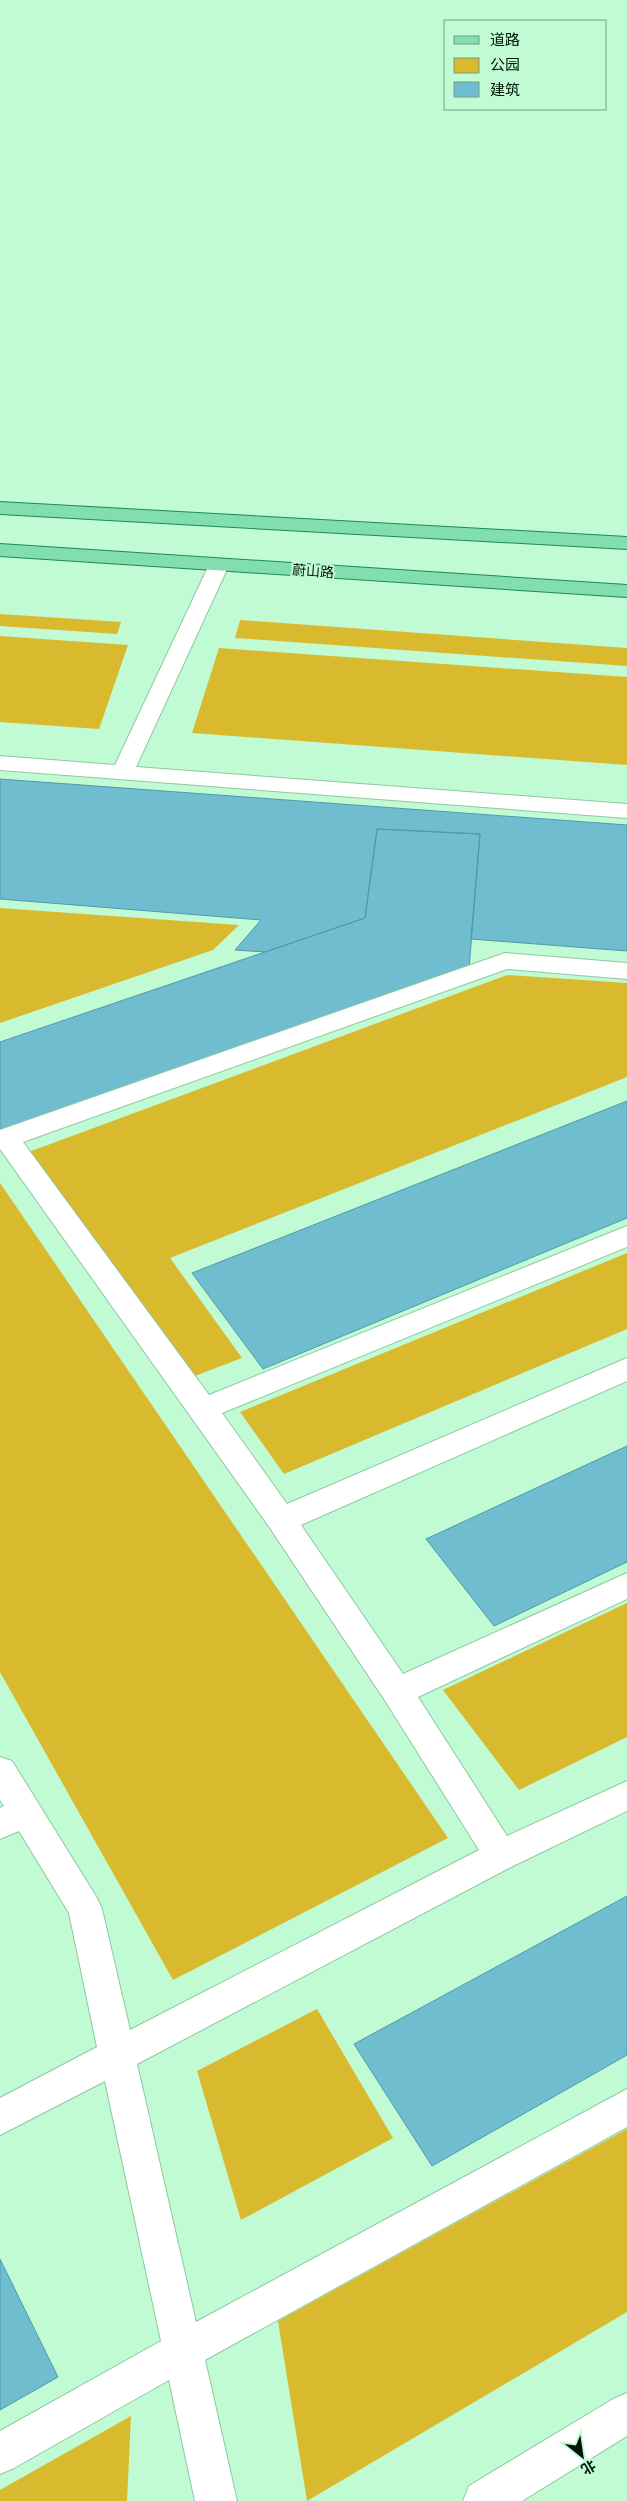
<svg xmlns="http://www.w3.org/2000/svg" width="627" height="2501" font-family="'Archivo Narrow','Noto Sans SC',sans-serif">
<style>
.green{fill:#d9ba2f}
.building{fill:#70bdd0;stroke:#4d9aac}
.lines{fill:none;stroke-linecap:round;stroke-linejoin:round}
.service-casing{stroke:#8ec8a2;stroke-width:2}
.primary-casing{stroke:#1f8952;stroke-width:2}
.service{fill:#fff;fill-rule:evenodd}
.primary{fill:#82deb0;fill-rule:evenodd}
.labels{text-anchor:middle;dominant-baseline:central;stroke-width:4;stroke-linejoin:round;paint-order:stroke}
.far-street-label{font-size:14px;fill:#001407;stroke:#c0fbd4}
</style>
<rect width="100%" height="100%" fill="#c0fbd4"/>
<path class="green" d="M 0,614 L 121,622 L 117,634 L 0,626 Z
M 240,620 L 627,648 L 627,666 L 235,638 Z
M 0,636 L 128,645 L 99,729 L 0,722 Z
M 219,648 L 627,677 L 627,765 L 192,733 Z
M 0,908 L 239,925 L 213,950 L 0,1023 Z
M 507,975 L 627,983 L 627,1077 L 170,1258 L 242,1358 L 187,1379 L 26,1153 Z
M 0,1183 L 448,1838 L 173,1980 L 0,1672 Z
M 627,1253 L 627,1329 L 284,1474 L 240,1412 Z
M 627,1603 L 627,1737 L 519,1790 L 443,1690 Z
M 317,2009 L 393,2138 L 241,2220 L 197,2071 Z
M 627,2129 L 627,2312 L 307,2501 L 278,2321 Z
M 131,2416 L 127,2501 L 0,2501 L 0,2490 Z"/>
<path class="building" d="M 0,779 L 627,825 L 627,951 L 471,939 L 480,834 L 377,829 L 365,918 L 265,952 L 235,950 L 261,920 L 0,899 Z
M 377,829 L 480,834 L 469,969 L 0,1134 L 0,1042 L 365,918 Z
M 627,1101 L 627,1218 L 263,1369 L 192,1273 Z
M 627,1446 L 627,1562 L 494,1626 L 426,1539 Z
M 627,1896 L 627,2055 L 432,2166 L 354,2044 Z
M 0,2259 L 58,2377 L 0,2410 Z"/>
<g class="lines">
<defs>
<path id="service" d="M 219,559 L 226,561 L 229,565 L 136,767 L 627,804 L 627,818 L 0,770 L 0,756 L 115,765 L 209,565 L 212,561 Z
M 505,953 L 627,963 L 627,979 L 507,969 L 23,1142 L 209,1395 L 627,1226 L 627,1247 L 222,1413 L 287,1504 L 627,1358 L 627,1381 L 301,1525 L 403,1674 L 627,1573 L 627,1599 L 418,1697 L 507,1836 L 627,1781 L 627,1811 L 513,1866 L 137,2064 L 196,2322 L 627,2089 L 627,2127 L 205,2360 L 237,2501 L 195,2501 L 169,2380 L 14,2468 L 0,2474 L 0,2431 L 161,2341 L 105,2081 L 0,2135 L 0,2098 L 97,2047 L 69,1913 L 19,1831 L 0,1839 L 0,1808 L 4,1806 L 0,1800 L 0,1757 L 12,1761 L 97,1898 L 102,1909 L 130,2030 L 479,1850 L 386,1702 L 270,1528 L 0,1149 L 0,1130 Z
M 627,2393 L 627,2436 L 522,2501 L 463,2501 L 469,2486 L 613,2399 Z"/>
<path id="primary" d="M 0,502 L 627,537 L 627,549 L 0,514 Z
M 0,544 L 627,585 L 627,597 L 0,556 Z"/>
</defs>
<use href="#service" class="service-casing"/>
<use href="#primary" class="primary-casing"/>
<use href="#service" class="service"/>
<use href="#primary" class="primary"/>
</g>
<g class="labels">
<g class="far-street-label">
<text transform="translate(313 571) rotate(4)">蔚山路</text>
</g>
</g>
<rect x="444" y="20" width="162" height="90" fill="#c0fbd4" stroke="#739f82"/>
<rect x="454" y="36" width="25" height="8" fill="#82deb0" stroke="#739f82"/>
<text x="490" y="45" font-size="15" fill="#001407">道路</text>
<rect x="454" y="58" width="25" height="15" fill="#d9ba2f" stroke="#739f82"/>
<text x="490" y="70" font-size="15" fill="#001407">公园</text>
<rect x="454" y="82" width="25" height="15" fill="#70bdd0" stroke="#739f82"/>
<text x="490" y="95" font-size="15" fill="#001407">建筑</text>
<g transform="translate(582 2456) rotate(150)" stroke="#c0fbd4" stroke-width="4" paint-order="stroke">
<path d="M0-4L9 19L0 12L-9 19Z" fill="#001407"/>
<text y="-8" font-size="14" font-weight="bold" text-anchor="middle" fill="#001407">北</text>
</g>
</svg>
